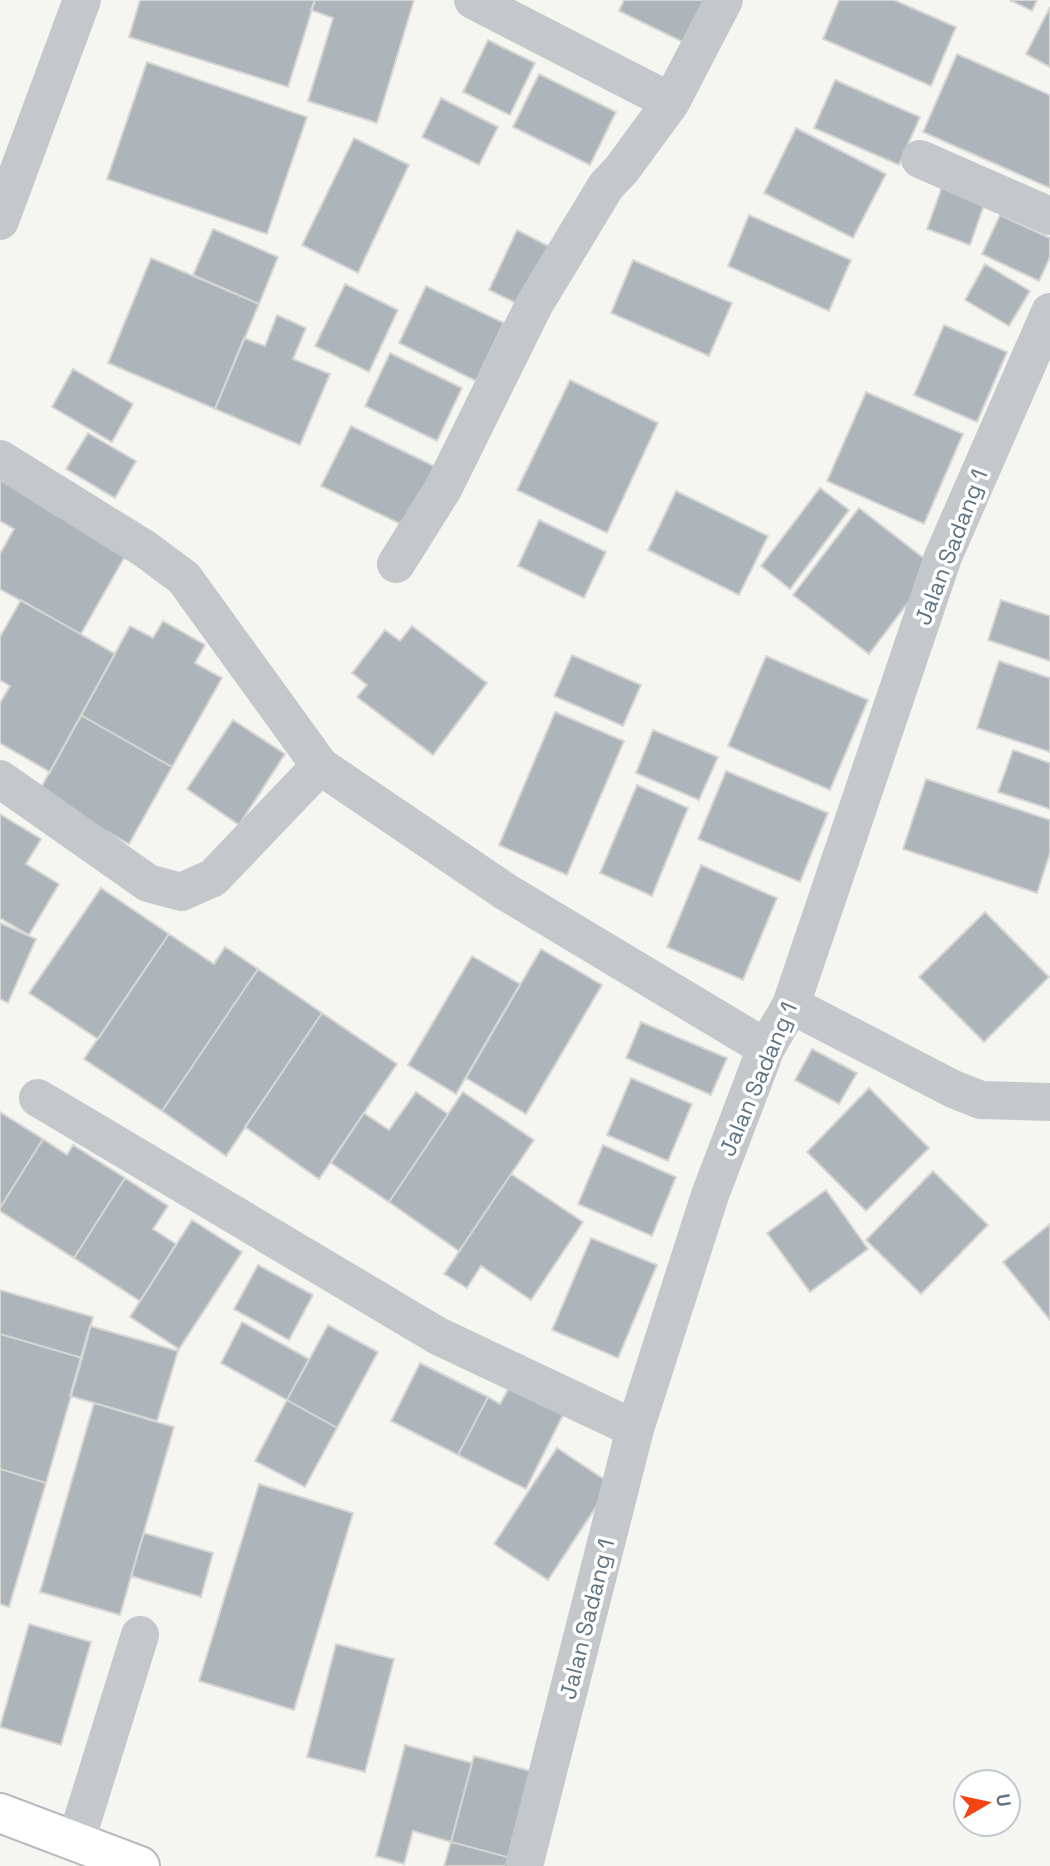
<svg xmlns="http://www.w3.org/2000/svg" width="1050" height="1866" font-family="'Space Grotesk',sans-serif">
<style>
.building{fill:#adb5bb;stroke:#d6d6d4;stroke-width:2}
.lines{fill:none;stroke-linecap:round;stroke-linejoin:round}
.major-casing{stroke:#b7bbbf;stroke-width:42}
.minor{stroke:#c4c8cb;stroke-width:38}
.major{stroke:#fff;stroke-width:38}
.labels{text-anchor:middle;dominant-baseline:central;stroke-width:7;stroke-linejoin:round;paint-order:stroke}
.street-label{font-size:23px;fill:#617585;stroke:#fff}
</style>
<rect width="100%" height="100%" fill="#f5f5f1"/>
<path class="building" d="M 140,0 L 315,0 L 288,87 L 129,37 Z
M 315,0 L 414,0 L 377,123 L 308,101 L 333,18 L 311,10 Z
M 624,0 L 716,0 L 693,47 L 619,11 Z
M 839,0 L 894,0 L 956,27 L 931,86 L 823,39 Z
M 1010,0 L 1037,0 L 1032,11 Z
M 1050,7 L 1050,67 L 1026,54 Z
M 488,40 L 535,63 L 510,115 L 463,92 Z
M 957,54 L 1050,95 L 1050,188 L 923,132 Z
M 147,62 L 307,117 L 267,234 L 107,179 Z
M 539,74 L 616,112 L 590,165 L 513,127 Z
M 835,80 L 920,117 L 899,165 L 814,128 Z
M 441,98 L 498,127 L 479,165 L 422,137 Z
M 796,128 L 886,174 L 853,238 L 764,193 Z
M 354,138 L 409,165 L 358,273 L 302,245 Z
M 942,187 L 985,202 L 970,245 L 927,229 Z
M 749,215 L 851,260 L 829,311 L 728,266 Z
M 1000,215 L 1050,238 L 1050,257 L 1039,281 L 982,254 Z
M 213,229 L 278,257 L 259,304 L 193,275 Z
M 517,230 L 552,248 L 524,307 L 489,290 Z
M 151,258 L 259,304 L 215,409 L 108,363 Z
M 633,260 L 732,303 L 709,356 L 611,313 Z
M 985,264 L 1030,291 L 1009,326 L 965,300 Z
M 345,284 L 398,310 L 369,372 L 315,346 Z
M 426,286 L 504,323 L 476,381 L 399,343 Z
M 277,315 L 306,328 L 293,359 L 330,374 L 300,445 L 215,409 L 244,338 L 265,346 Z
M 944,325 L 1007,352 L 977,422 L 914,395 Z
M 390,353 L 462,388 L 437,441 L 365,406 Z
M 73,369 L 133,404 L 112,442 L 52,407 Z
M 570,380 L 658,423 L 607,533 L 517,490 Z
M 866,392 L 963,434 L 924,524 L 827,481 Z
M 351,426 L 436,467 L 407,527 L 321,486 Z
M 88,433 L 136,461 L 115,498 L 66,469 Z
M 0,477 L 129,549 L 81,634 L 0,589 L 0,554 L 14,529 L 0,521 Z
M 820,488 L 849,510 L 790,589 L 761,566 Z
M 676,491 L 768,536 L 739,595 L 648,550 Z
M 859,508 L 935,567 L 869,654 L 793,595 Z
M 539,520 L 606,552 L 584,598 L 518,566 Z
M 21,600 L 115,654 L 50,772 L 0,743 L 0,703 L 10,686 L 0,680 L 0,637 Z
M 1001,600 L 1050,616 L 1050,661 L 988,640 Z
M 163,621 L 205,645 L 195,663 L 222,678 L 172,767 L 81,715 L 130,626 L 153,638 Z
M 412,626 L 487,683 L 433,755 L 357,697 L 367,685 L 352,673 L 385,630 L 400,641 Z
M 572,655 L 641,685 L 623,726 L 554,696 Z
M 766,656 L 868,700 L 830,790 L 728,746 Z
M 999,661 L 1050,678 L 1050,752 L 977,728 Z
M 555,712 L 624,741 L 567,875 L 499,845 Z
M 81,715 L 172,767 L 129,844 L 38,793 Z
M 233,720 L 285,754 L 239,825 L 187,789 Z
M 653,730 L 718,757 L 699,800 L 636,773 Z
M 1013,750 L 1050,763 L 1050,809 L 998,792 Z
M 726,771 L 828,813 L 800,882 L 698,839 Z
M 926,779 L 1050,820 L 1050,853 L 1037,893 L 903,849 Z
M 637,785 L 688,808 L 652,896 L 600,873 Z
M 0,814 L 41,839 L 26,864 L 59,884 L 29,935 L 0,918 Z
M 701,865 L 777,898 L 743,980 L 667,947 Z
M 101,888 L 169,934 L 98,1039 L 29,993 Z
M 985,912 L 1049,977 L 984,1042 L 919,977 Z
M 0,923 L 36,939 L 8,1003 L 0,999 Z
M 169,934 L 214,964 L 225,947 L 258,969 L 162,1111 L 84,1059 Z
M 541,949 L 602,985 L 526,1114 L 466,1078 Z
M 472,956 L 520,984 L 456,1094 L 408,1065 Z
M 258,969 L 322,1013 L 226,1156 L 162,1111 Z
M 322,1013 L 397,1064 L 319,1179 L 245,1127 Z
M 641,1022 L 727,1058 L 711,1095 L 626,1058 Z
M 812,1049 L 857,1073 L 839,1104 L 795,1080 Z
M 631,1078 L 692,1104 L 668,1161 L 607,1135 Z
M 869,1088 L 929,1148 L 866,1211 L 807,1152 Z
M 416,1092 L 448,1114 L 389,1202 L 331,1163 L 364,1113 L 389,1130 Z
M 463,1092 L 534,1140 L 459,1251 L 389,1202 Z
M 0,1112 L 43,1139 L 0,1208 Z
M 43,1139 L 67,1155 L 73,1145 L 125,1178 L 74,1258 L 0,1211 L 0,1208 Z
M 603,1145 L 676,1177 L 652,1236 L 578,1204 Z
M 933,1171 L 988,1225 L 921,1294 L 866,1240 Z
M 511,1174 L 583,1222 L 531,1300 L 481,1266 L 467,1288 L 444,1274 Z
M 125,1178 L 168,1206 L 153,1229 L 176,1244 L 140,1301 L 74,1258 Z
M 826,1190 L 868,1249 L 810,1292 L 767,1233 Z
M 192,1220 L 242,1252 L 179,1349 L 130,1317 Z
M 1050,1224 L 1050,1320 L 1003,1262 Z
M 591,1238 L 657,1265 L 618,1358 L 552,1330 Z
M 258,1265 L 313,1295 L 289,1340 L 234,1309 Z
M 0,1290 L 93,1317 L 82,1358 L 0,1334 Z
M 242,1322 L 309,1359 L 287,1400 L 221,1363 Z
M 328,1325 L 378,1352 L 337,1428 L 287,1400 Z
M 90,1326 L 178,1351 L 157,1421 L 70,1396 Z
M 0,1334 L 82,1358 L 46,1483 L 0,1469 Z
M 420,1363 L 488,1397 L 458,1455 L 391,1421 Z
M 511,1384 L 565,1411 L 526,1489 L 458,1455 L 488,1397 L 500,1404 Z
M 287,1400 L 337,1428 L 305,1487 L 255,1461 Z
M 94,1403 L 174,1427 L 120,1615 L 40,1592 Z
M 557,1448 L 611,1484 L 548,1580 L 494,1544 Z
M 0,1469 L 46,1483 L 9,1607 L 0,1604 Z
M 259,1484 L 353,1513 L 294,1710 L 199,1681 Z
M 144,1533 L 213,1553 L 201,1597 L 131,1576 Z
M 29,1624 L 91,1642 L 61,1745 L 0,1727 Z
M 336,1644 L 394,1659 L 365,1772 L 307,1757 Z
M 405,1745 L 472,1763 L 451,1842 L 413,1831 L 404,1864 L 376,1856 Z
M 474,1756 L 538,1773 L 515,1859 L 451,1842 Z
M 451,1842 L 515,1859 L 513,1866 L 444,1866 Z"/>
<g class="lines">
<defs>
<path id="major" d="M 0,1813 L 140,1866"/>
</defs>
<use href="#major" class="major-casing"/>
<path class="minor" d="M 473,0 L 671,102
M 920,159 L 1050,216
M 0,221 L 82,0
M 0,459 L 145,549 L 184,578 L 320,766 L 506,892 L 766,1048
M 396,564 L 443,489 L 534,305 L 606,186 L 622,169 L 671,102 L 724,0
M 0,779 L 148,883 L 181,892 L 213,878 L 320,766
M 791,1005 L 953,1089 L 981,1100 L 1050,1102
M 38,1098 L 438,1336 L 635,1429
M 76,1841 L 140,1635
M 524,1866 L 635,1429 L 710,1195 L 766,1048 L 791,1005 L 943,557 L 1050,312"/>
<use href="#major" class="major"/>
</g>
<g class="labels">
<g class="street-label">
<text transform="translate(951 547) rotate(-69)">Jalan Sadang 1</text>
<text transform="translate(758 1079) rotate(-67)">Jalan Sadang 1</text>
<text transform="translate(587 1619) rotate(-76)">Jalan Sadang 1</text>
</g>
</g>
<g transform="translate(987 1803) rotate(81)"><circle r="33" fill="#ffffff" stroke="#c0c8ce" stroke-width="2"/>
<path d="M0-5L12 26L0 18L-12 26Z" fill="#f34412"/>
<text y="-10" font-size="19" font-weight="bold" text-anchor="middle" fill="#617585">U</text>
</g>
</svg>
